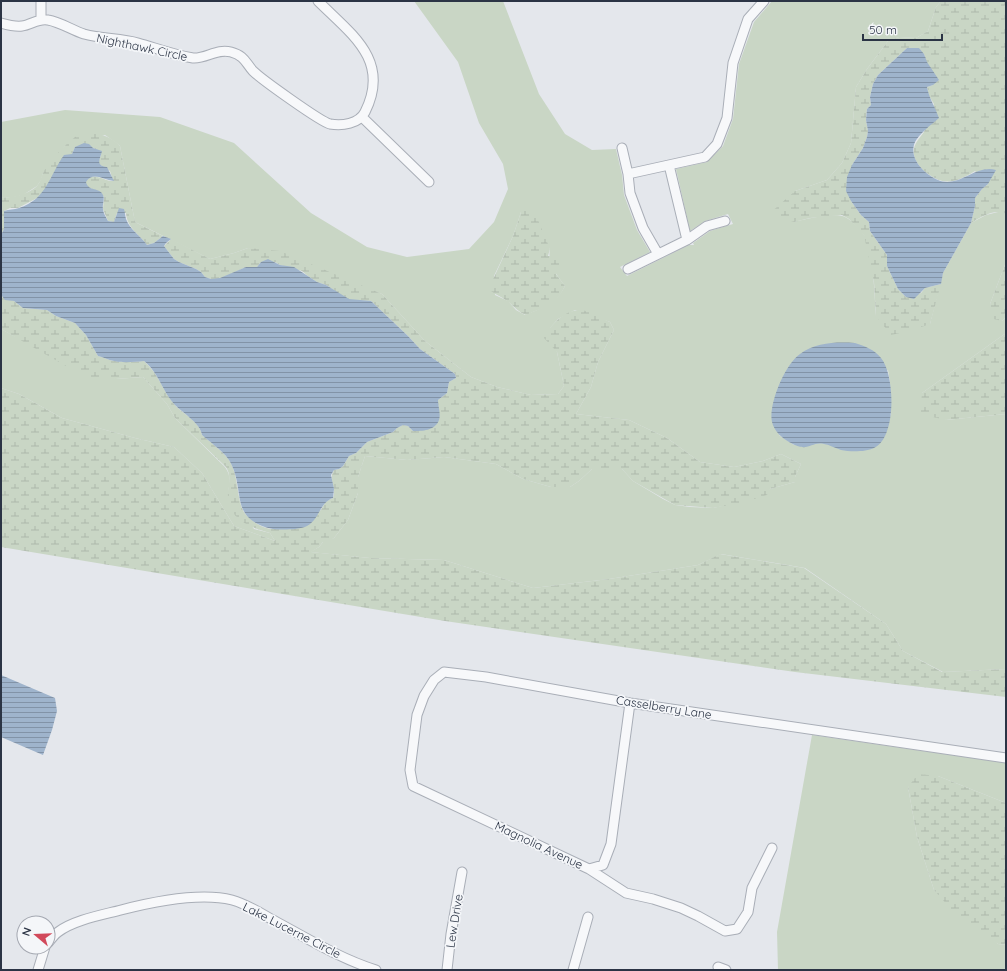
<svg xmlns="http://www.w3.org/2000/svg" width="1007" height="971" font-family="Quicksand,sans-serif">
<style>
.grass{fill:#c9d6c5;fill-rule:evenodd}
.wetland{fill:url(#wetland-marsh)}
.water{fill:url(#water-rules)}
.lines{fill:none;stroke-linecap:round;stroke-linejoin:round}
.minor-casing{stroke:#a9aeb7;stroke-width:11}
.minor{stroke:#f7f8fa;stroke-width:9}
.labels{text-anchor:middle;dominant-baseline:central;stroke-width:3.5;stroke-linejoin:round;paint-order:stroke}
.street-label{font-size:12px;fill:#2b3445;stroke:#f4f6f9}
</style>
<defs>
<pattern id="wetland-marsh" width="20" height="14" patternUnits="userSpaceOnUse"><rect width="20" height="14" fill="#c9d6c5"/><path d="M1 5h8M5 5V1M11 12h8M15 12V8" fill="none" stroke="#adb8ab"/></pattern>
<pattern id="water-rules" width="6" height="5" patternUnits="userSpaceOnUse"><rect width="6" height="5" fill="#9fb4cc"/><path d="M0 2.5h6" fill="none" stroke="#8293a7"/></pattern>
</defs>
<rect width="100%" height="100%" fill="#e4e7ec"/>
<path class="grass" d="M 414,1 L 503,1 L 539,94 L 565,134 L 592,150 L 616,149 L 622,175 L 624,195 L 637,230 L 650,252 L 620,267 L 627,276 L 689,245 L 694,245 L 693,243 L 710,231 L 733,224 L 728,214 L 705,221 L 690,231 L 676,169 L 707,162 L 723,146 L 733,119 L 739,64 L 754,22 L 772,1 L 941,1 L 936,7 L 928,31 L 916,38 L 899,37 L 888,41 L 867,69 L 856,87 L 851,143 L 842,163 L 827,180 L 795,191 L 794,222 C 804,219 833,213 842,216 C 849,217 862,231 865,236 C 874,261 874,289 876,316 L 930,324 L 943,273 L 971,223 L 986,215 L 1002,211 L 1006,214 L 1006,262 L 990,304 L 1002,321 L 1006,317 L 1006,333 L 922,393 L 946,420 L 1006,414 L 1006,669 L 943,672 L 903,651 L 886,624 L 805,568 L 721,554 L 698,565 L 609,579 L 533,588 L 444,560 L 370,558 L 310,552 L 319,547 L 323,542 L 334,538 L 348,520 L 358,493 L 358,477 L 365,456 L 407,460 L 444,457 L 496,464 L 523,479 L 551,487 L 570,487 L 579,481 L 592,469 L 622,469 L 633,481 L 663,499 L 675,505 L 690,507 L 713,508 L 726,505 L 770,489 L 795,482 L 795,477 L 801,464 L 781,454 L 763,461 L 734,467 L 700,462 L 667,438 L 629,420 L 576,414 L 591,387 L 598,362 L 614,330 L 610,322 L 575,310 L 558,319 L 550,328 L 557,352 L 564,386 L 558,394 L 531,395 L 497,387 L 471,377 L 425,341 L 382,294 L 248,248 L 234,253 L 210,259 L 135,222 L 120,146 L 115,142 L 105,135 L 66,145 L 43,173 L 41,180 L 37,186 L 23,195 L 14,197 L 1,198 L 1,122 L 65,110 L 160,117 L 234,143 L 311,213 L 367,247 L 407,257 L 469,249 L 494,222 L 508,189 L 503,164 L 479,123 L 458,62 ZM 521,212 L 550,249 C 547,263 557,275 565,286 C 555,305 544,307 525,315 L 516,310 L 508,301 L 495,295 L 494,276 L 513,236 ZM 888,370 L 890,383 L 891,415 L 830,445 L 822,443 L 794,445 L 779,435 Z
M 1,329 L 14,336 L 116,379 L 143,377 L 167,404 L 175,418 L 225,467 C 231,475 230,483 228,492 L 254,529 L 270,533 L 275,541 L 234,526 L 202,473 L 174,447 L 135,438 L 62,418 L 19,394 L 1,388 Z
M 812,735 L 1006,763 L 1006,803 L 938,776 L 908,787 L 917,837 L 934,890 L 998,944 L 1006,945 L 1006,970 L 778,970 L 777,932 Z"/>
<path class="wetland" d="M 941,1 L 1006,1 L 1006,214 C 995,208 981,217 971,223 L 975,206 L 975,198 L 982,189 L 988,184 L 975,171 C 954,184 943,186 924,171 C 920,167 915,161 914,155 C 912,144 920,139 925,130 C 929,123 931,112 934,104 L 929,96 L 927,87 L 933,85 L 924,54 L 907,48 L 878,75 L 873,84 L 870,97 L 871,105 L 867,109 L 866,120 L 868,131 L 867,137 L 863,148 L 852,165 L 851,201 L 861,215 L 869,222 L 870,231 L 887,255 L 887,266 L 898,289 L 906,297 L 921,293 L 925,288 L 941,284 L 930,324 L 910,331 L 891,335 L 876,316 L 874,282 L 864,235 L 849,219 L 842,215 L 810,218 L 794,222 L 769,214 L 795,191 L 827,180 L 842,163 L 851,143 L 856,87 L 867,69 L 888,41 L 899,37 L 916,38 L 928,31 L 936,7 Z
M 91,132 C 103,135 112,137 120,146 L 135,222 L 163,236 L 154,243 L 147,245 C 139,234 127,228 126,213 L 117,213 L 114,222 L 108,221 L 103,209 L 104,197 C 102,195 101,193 99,192 C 93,188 87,190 85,182 C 93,170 103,181 113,181 L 110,171 L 99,164 L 99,160 L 101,155 C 94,144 87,147 75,147 L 72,154 L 57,168 L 45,190 L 39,197 L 18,208 L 10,208 L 4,211 L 4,229 L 1,235 L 1,198 C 14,197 26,195 36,187 C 40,183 41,178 43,173 C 48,163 69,139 79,135 C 83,133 87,133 91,132 Z
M 527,209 L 532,210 L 538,220 L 550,249 L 548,256 L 558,256 L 564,264 L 556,274 L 565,286 C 554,308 546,306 526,315 C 518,312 514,306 507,301 C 502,297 496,295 491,291 L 490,286 L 513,236 L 521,212 Z
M 171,239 L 210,259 L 234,253 L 248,248 L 280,251 L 382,294 L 425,341 L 471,377 L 497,387 L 531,395 L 558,394 L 564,386 L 557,352 L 543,337 C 553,323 568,306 586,311 C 594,313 602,319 610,322 L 614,330 L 598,362 L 591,387 L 576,414 L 629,420 L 667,438 L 700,462 L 734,467 L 763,461 L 781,454 L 801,464 L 795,477 L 795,482 L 770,489 L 767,495 L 741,503 L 713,508 L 675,505 L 633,481 L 622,469 L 592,469 L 579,481 L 570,487 L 551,487 L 523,479 L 496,464 L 444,457 L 407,460 L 365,456 L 358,477 L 358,493 L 348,520 L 334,538 L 327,542 L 323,542 L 319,547 L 311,552 L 370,558 L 444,560 L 533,588 L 609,579 L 698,565 L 720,554 L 804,568 L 886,624 L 903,651 L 942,672 L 1006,669 L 1006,697 L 795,672 L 445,621 L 1,547 L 1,388 L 19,394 L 62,418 L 135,438 L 174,447 L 202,473 L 234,526 L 275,541 L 270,533 C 248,527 226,518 228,491 C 229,482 231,475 226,467 L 175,418 L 167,404 L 143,377 L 116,379 L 87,378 L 1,329 L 1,283 L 3,288 L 2,296 L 14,301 L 23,308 L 47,310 L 56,316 L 75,323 L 86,335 L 98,356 C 103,357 108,360 114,361 C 122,362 135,362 144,361 C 159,374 162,390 175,405 C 183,414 200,422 202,435 C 208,440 226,454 229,460 C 239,476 236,495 243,510 C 244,514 250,518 253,521 C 276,540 300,521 321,510 C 324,504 326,500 333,498 C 337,488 328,480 334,470 L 339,469 L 343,466 L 349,456 L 356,453 L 367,442 L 393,432 L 397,428 L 403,425 L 408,426 L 413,431 L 417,431 L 439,420 L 438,400 L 447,393 L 449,382 L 456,378 L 455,374 L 420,349 L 408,336 L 371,301 L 349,300 L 326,285 L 317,282 L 309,277 L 302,271 L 280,265 L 275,262 L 261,262 L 257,267 L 246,267 L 220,279 L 211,279 L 205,277 L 201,272 L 196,269 L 179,262 L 174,259 L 164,246 Z
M 1006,262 L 1006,317 L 1002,321 L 994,319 L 990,304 Z
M 1006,333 L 1006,414 L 946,420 L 920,414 L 922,393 Z
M 918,774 L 938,776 L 1006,803 L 1006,945 L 998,944 L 963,923 L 934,890 L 917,837 L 908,787 Z"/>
<path class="water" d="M 907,48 L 919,48 L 924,54 L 927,62 L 939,80 L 933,85 L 927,87 C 929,98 935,107 939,118 C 932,124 919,134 915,142 C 908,158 924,174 938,180 C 959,189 975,164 996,170 L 988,184 L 982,189 L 975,198 L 975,206 L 971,223 L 943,273 L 941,284 L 925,288 L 914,299 L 906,297 L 898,289 L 887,266 L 887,255 L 870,231 L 869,222 L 861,215 L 851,201 L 846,191 L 847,177 L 852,165 L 863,148 L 867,137 L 868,131 L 866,120 L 867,109 L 871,105 L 870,97 L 873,84 L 878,75 Z
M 84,143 L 89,144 L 93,148 L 102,151 C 100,160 95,165 107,167 L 114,181 C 103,180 93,171 86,182 C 88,192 100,187 103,195 C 105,199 102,205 103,209 C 103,213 106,217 108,221 L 114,222 L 119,208 L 124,209 C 125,212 125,216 126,219 C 130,230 141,236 147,245 L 154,243 L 163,236 L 171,239 L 166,243 L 164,246 L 174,259 L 179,262 L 196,269 L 201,272 L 205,277 L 211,279 L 220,278 L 246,267 L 257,267 L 261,262 L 268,259 L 280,265 L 294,267 L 317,282 L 326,285 L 349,299 L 371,301 L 408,336 L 420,349 L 455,374 L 456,378 L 449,382 L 447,393 L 438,400 C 438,406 441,414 439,420 C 435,431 422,431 413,431 L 408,426 L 403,425 L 397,428 L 393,432 L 367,442 L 356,453 L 349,456 L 343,466 L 339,469 L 334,470 L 331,475 L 334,489 L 333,498 C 320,502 319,520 307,526 C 299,530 281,530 273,529 C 227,519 247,490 229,460 C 225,453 209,441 202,435 C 201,424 183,413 175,405 C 162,391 159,373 144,361 C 135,362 122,363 114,361 C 108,360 103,357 98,356 L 86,335 L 75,323 L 56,316 L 47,310 L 23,308 L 14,301 L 5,300 L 2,296 L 1,235 L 4,229 L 4,211 C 9,209 14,210 19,208 C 47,199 49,176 64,155 L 72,154 L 75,147 Z
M 855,343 C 865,346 875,350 881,358 C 895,374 897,438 874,448 C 866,452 850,452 841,450 C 835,448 830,445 824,444 C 810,441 809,454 789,442 C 782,438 774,431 772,422 C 768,405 785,364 800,354 C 816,342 837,342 855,343 Z
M 1,675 L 55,698 L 57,711 L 52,730 L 43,755 L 1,737 Z"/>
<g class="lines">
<defs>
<path id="minor" d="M 41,1 L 41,19
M 1,23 C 8,25 15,27 22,26 C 31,25 38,18 48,20 C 60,22 72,30 84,34 C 102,39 120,38 138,43 C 156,48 174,55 193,58 C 206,59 217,48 231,52 C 245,56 245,62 253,71 C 261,79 321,122 330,124 C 342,126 359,124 365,112 C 391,60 351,34 318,1
M 362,117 L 429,182
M 622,148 L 628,174 L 630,193 L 643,228 L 658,254
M 669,165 L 687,240
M 628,174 L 705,157 L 717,144 L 727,118 L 733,63 L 748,19 L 764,1
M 628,269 L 687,240 L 707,226 L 725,221
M 630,703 L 611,844 L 603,865 L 589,869 L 413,786 L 410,770 L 417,715 L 424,696 L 434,680 L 444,672 L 486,677 L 630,703 L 1006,758
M 589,869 L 626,893 L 653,899 L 681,908 L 698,916 L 725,931 L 737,929 L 748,912 L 752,888 L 772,848
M 48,943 C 51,939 54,935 58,932 C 74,920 102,915 121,910 C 152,902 200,892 232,900 C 247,904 262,914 275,921 C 308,939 341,959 376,970
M 718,967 L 726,970
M 38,970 L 45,947
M 447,970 L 451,934 L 462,872
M 573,970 L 588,917"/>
</defs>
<use href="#minor" class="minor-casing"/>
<use href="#minor" class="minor"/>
</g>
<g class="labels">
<g class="street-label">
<text transform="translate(142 47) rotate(12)">Nighthawk Circle</text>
<text transform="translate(664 707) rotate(9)">Casselberry Lane</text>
<text transform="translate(539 845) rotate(25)">Magnolia Avenue</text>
<text transform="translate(454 921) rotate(-81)">Lew Drive</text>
<text transform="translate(292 930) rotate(27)">Lake Lucerne Circle</text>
</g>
</g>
<rect width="1007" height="971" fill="none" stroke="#2b3445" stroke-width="4"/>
<g transform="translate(36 935) rotate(289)"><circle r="19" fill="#f4f6f9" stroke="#a4a8b1"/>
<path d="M0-3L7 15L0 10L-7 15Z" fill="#d1495b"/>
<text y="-6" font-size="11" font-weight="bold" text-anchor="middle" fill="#2b3445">N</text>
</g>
<path d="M863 34v6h79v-6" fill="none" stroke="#2b3445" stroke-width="2"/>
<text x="869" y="34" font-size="12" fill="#2b3445" stroke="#f4f6f9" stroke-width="3" paint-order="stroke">50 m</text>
</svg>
